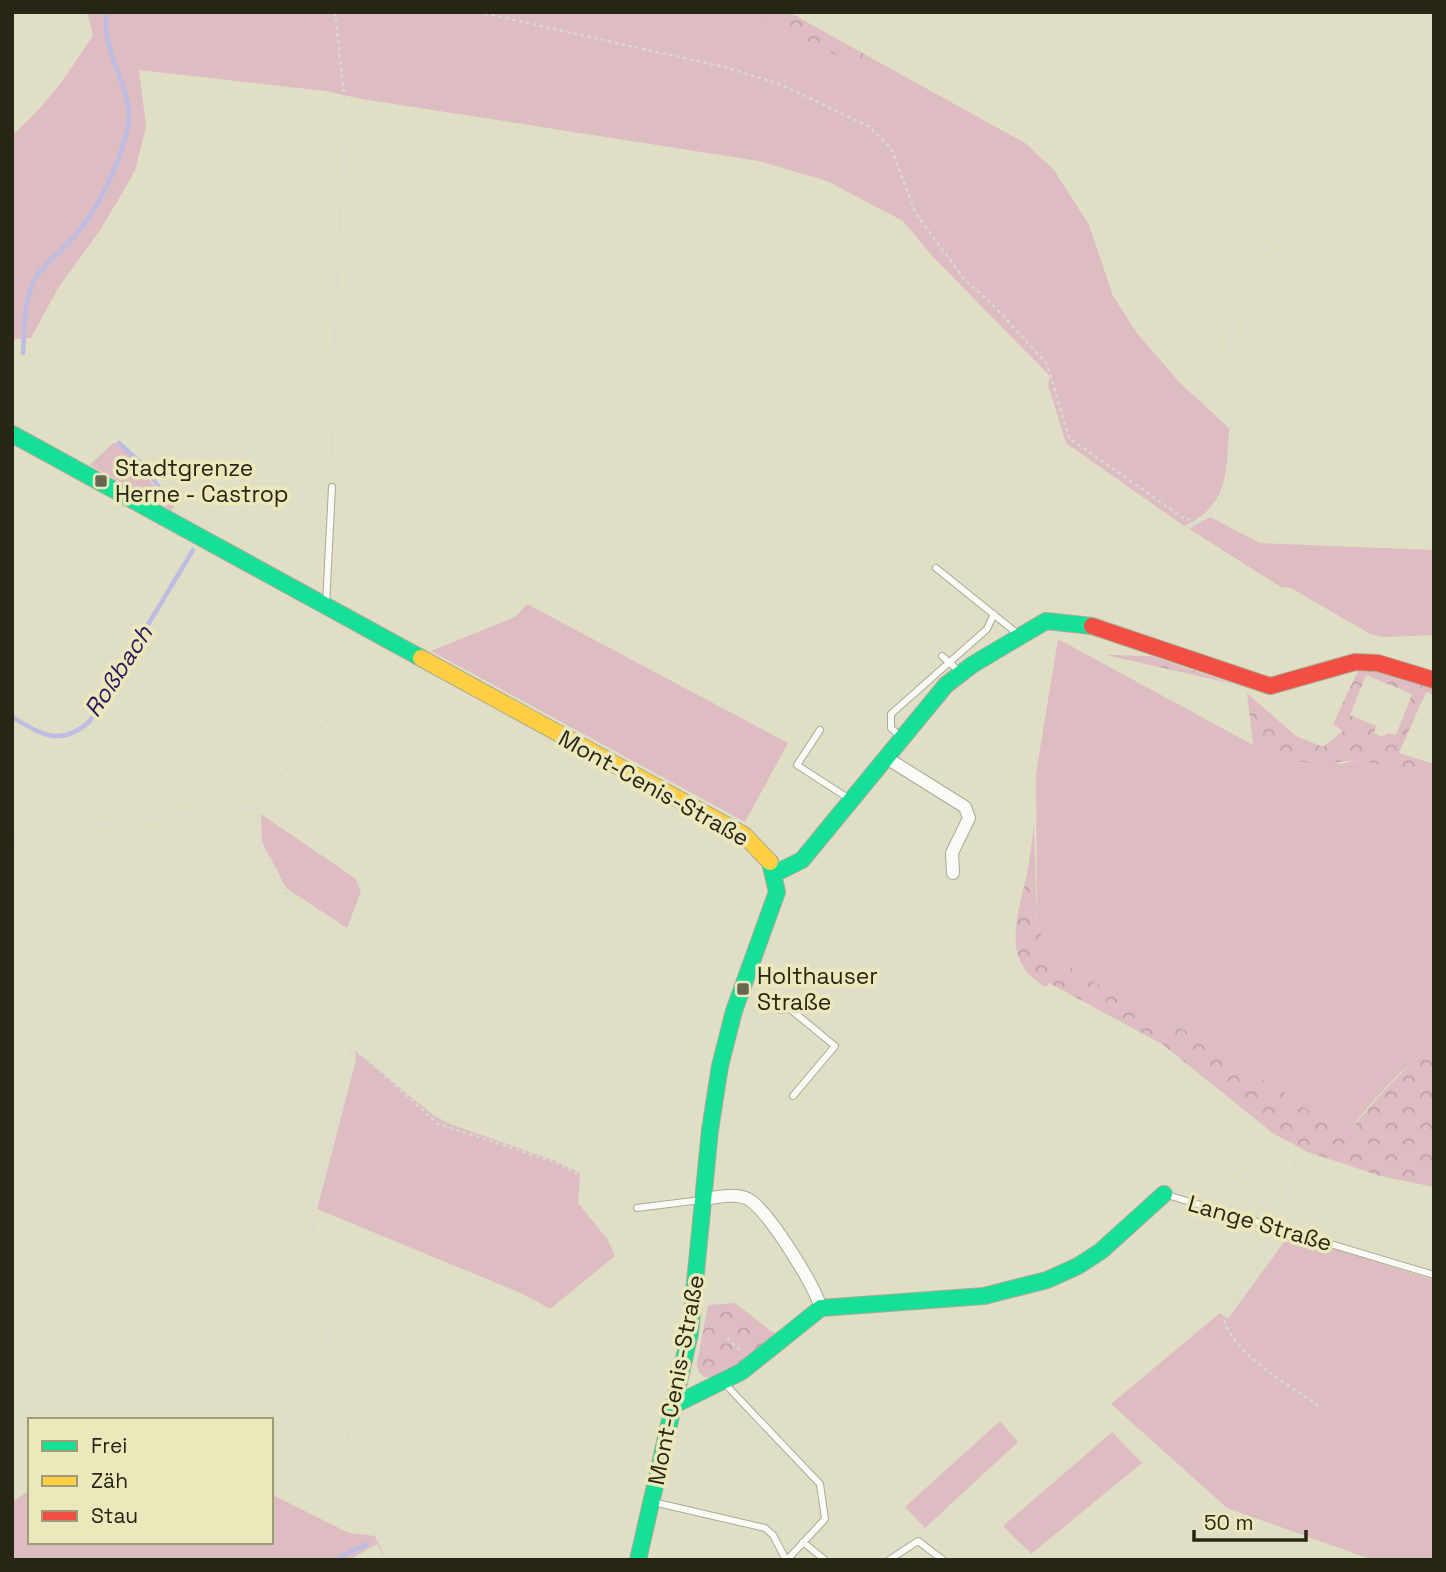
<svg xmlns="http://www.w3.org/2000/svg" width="1446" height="1572" font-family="'Space Grotesk',sans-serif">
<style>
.green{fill:#ddbcc2}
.forest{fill:url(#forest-crowns);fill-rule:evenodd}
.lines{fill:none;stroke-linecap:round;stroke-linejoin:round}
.stream{stroke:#bebce1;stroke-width:4.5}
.lane-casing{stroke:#aaa996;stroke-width:8}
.street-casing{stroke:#aaa996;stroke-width:14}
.fast-casing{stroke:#aaa996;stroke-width:18}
.slow-casing{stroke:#aaa996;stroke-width:18}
.jam-casing{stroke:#aaa996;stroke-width:18}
.path{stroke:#d9d9d1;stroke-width:2.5;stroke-dasharray:3.5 3.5;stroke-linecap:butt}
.lane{stroke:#fafaf6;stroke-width:6}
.street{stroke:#fafaf6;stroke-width:12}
.fast{stroke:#16e098;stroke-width:16}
.slow{stroke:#ffcf43;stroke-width:16}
.jam{stroke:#f24e42;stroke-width:16}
.poi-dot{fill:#686752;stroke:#ebe9bb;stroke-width:2.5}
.labels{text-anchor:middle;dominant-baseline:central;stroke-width:7;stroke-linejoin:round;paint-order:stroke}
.poi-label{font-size:23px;fill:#272614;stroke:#ebe9bb;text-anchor:start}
.street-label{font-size:23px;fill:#272614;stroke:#ebe9bb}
.water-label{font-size:24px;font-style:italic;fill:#2a1a63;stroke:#ebe9bb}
</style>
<defs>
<pattern id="forest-crowns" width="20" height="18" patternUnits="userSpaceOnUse" patternTransform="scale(1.75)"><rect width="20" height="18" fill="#ddbcc2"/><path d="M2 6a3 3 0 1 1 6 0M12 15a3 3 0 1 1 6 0" fill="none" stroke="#bea1a6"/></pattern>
</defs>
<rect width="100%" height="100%" fill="#e0dfc6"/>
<path class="green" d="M 87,12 L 744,12 L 866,69 L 866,55 L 1025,143 L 1054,170 L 1089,225 L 1113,296 L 1136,332 L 1179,382 L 1229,428 C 1227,471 1228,507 1184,526 L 1066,443 L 1048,385 L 1050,376 L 933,257 L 903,221 L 827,181 L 759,161 L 362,99 L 325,91 L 139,70 L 146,127 L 135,171 L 101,229 L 58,288 L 31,338 L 15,339 L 12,342 L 12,135 C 47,106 69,72 93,35 Z
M 113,443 L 118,443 C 140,460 154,494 175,505 L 172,511 L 90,465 Z
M 1210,517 L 1260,543 L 1434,550 L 1434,635 L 1384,637 L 1372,635 L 1291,588 L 1281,587 L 1189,529 Z
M 527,604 L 788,743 L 745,822 L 431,651 L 515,617 Z
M 1058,639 L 1266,752 L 1341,764 L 1356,760 L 1411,770 L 1434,779 L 1434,1048 C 1398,1068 1369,1105 1344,1138 L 1288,1095 L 1194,1033 L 1155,1020 L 1051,955 L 1037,926 L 1036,774 Z
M 261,814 L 356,879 L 361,891 L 347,928 L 286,888 L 262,842 Z
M 355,1050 L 433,1115 L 450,1124 L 556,1161 L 580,1173 L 578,1203 L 608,1240 L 615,1256 L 550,1309 L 523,1294 L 317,1209 L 356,1060 Z
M 1289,1235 L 1434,1280 L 1434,1560 L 1373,1560 L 1227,1508 L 1111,1404 L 1220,1313 L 1228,1319 Z
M 1000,1421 L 1018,1442 L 925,1528 L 905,1507 Z
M 1112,1432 L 1142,1463 L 1031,1554 L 1003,1526 Z
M 30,1490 L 30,1542 L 271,1542 L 271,1494 L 349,1533 L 375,1536 L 386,1560 L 377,1544 L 349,1560 L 12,1560 L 12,1502 Z"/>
<path class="forest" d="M 744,12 L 789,12 L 866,55 L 866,69 Z
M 1106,655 L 1151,656 L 1233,684 Z
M 1358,671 L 1377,671 L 1434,689 L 1434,695 L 1426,692 L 1399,753 L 1434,764 L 1434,779 L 1411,770 L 1356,760 L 1323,764 L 1278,760 L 1253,745 L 1247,693 L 1296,736 L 1323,747 L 1343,731 L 1333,724 ZM 1366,675 L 1412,694 L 1396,735 L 1389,733 L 1381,737 L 1374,733 L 1376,726 L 1350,715 Z
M 1034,824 L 1037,926 L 1051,955 L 1155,1020 L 1194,1033 L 1288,1095 L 1344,1137 C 1372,1107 1397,1069 1434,1048 L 1434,1187 L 1380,1176 L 1308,1152 L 1274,1134 L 1162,1044 L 1049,983 L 1046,987 C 999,962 1018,915 1027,874 C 1030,858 1032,841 1034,824 Z
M 735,1303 L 775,1334 C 759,1347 725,1381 704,1377 L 698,1371 L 697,1363 L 708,1305 Z"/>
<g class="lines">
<path class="stream" d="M 23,353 C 25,329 23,301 35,279 C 44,262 66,248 78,232 C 100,205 119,165 127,131 C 138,91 99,54 107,12
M 119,443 L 141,463 L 171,503
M 12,717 C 41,734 60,748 90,721 L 193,550
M 335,1560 L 367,1544"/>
<defs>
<path id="lane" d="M 936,568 L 1019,635
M 326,605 L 332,487
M 942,656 L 960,672
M 820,730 L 797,765 L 848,798
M 901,737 L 891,728 L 891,714 L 987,629 L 994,614
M 780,1010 L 790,1009 L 835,1046 L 793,1096
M 1167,1195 L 1434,1275
M 637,1208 L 701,1200
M 725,1384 L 820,1484 L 825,1519 L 787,1560
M 653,1502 L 765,1528 L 773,1535 L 786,1560
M 803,1542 L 825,1560
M 889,1560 L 918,1541 L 943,1560"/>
<path id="street" d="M 885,757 L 965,807 L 969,818 L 952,853 L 953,873
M 704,1199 C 717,1197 736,1193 748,1199 C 769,1211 814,1285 821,1308"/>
<path id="fast" d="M 12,434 L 421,658
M 776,873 L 802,860 L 946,685 L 972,665 L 1046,621 L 1092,626
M 674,1405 L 741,1372 L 821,1308 L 984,1296 L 1047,1280 L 1078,1266 L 1101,1251 L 1164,1194
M 638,1560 L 690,1333 L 710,1130 L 720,1066 L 734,1011 L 777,892 L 770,862"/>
<path id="slow" d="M 421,658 L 744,835 L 770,862"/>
<path id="jam" d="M 1092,626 L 1270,686 L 1355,662 L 1378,663 L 1434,680"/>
</defs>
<use href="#lane" class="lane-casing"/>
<use href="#street" class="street-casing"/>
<use href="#fast" class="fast-casing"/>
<use href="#slow" class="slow-casing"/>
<use href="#jam" class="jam-casing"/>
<path class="path" d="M 478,12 L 724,67 L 780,84 L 868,126 L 891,148 L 916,214 L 965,280 L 994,306 L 1047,364 L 1069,438 L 1182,517 L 1197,522
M 332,477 L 334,356 L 345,103 L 335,12
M 1057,605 C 1078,571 1113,550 1150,537 C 1171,529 1202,529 1216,507 C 1236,475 1231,435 1229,398 C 1226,325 1240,255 1309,214 C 1349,191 1394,177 1434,154
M 256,808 L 261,851 L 287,895 L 351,1052 L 352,1070 L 313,1209 L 314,1240 L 326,1334 L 359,1486 L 375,1531 L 390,1560
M 12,840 L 118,820 L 256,808 L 318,729 L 396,664
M 1037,1002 L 1098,1039 L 1114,1056
M 351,1052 L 362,1055 L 438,1124 L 555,1162 L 630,1202
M 614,1083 L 682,897 L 719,911 L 747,932
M 1138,1113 L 1165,1082
M 1190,1149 L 1223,1165 L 1224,1162
M 1134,1155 L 1146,1172 L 1142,1180
M 1223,1165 L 1292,1195
M 1234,1170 L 1251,1134 L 1260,1136 L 1296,1162 L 1284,1208 L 1291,1210 L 1288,1221
M 1291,1210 L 1434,1253
M 1278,1239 L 1224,1317 C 1228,1351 1291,1386 1318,1406
M 727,1338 L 740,1350
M 939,1546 L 959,1530 L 983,1534 L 1029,1551"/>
<use href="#lane" class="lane"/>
<use href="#street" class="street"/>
<use href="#fast" class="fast"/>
<use href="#slow" class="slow"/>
<use href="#jam" class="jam"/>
</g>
<g class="poi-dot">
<rect x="94" y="474" width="14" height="14" rx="3.5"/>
<rect x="736" y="982" width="14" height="14" rx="3.5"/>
</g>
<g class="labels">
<g class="poi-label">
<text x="115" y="468">Stadtgrenze<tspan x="115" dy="26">Herne - Castrop</tspan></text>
<text x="757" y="976">Holthauser<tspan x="757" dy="26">Straße</tspan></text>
</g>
<g class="street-label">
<text transform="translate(654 788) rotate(29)">Mont-Cenis-Straße</text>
<text transform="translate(1260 1223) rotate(16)">Lange Straße</text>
<text transform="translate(676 1380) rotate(-79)">Mont-Cenis-Straße</text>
</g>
<g class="water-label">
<text transform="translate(118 671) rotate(-57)">Roßbach</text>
</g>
</g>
<rect width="1446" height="1572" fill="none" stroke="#272614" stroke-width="28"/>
<rect x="28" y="1418" width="245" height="126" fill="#ebe9bb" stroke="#9d9b78" stroke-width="2"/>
<rect x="42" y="1441" width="35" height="10" fill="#16e098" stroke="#9d9b78" stroke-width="2"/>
<text x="91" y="1453" font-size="21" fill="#272614">Frei</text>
<rect x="42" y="1476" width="35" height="10" fill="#ffcf43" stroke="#9d9b78" stroke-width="2"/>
<text x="91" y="1488" font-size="21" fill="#272614">Zäh</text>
<rect x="42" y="1511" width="35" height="10" fill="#f24e42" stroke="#9d9b78" stroke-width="2"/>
<text x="91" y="1523" font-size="21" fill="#272614">Stau</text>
<path d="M1194 1530v10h112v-10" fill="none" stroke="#272614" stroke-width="3.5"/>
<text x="1204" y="1530" font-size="21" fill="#272614" stroke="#ebe9bb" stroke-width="5" paint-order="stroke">50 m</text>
</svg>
